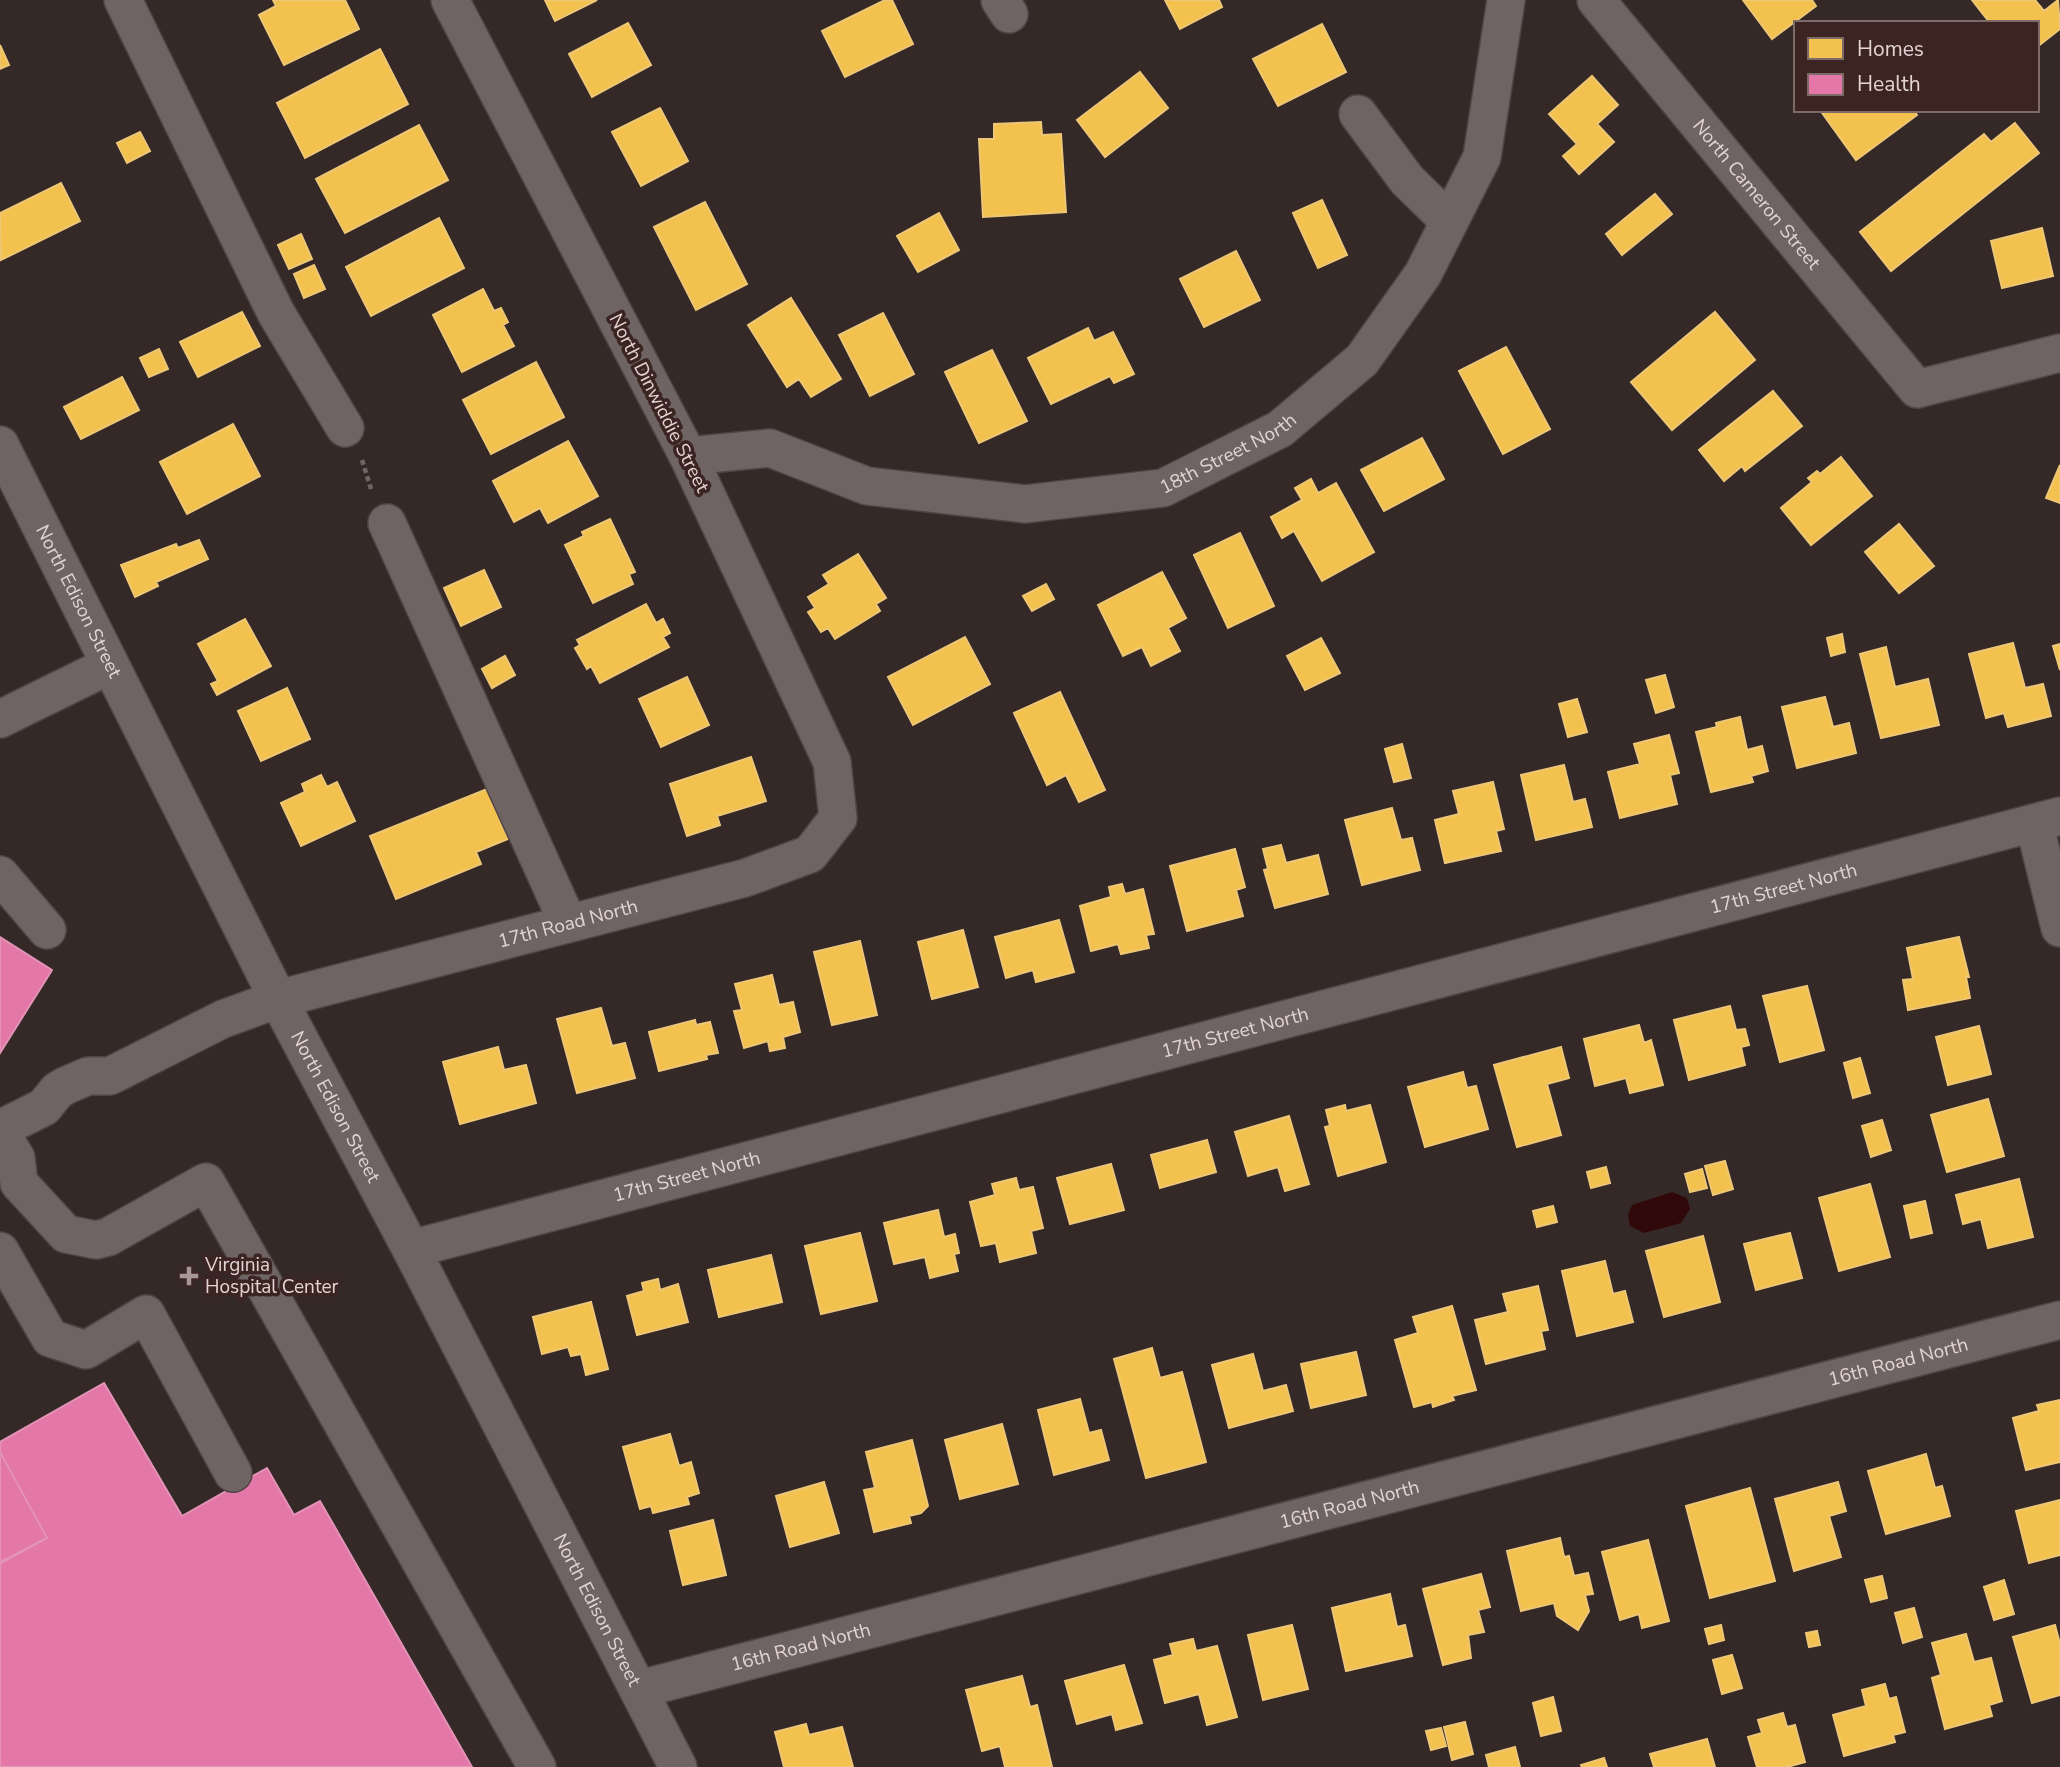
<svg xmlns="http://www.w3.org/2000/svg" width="2060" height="1767" font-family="'Nunito Sans',sans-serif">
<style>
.water{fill:#31080a}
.homes{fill:#f2c14e;stroke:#eec776;stroke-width:2}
.health{fill:#e377a8;stroke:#e393b5;stroke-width:2}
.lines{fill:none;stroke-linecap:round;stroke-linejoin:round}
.minor-casing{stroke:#504544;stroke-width:40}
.path{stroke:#706666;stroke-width:4.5;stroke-dasharray:5 3.5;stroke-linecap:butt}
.minor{stroke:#6e6464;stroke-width:37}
.poi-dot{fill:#a69896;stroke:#3b2422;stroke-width:2.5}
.labels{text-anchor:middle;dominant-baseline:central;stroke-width:7;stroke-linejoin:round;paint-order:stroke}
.street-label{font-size:19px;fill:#e3d4d2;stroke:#3b2422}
.poi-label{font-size:19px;fill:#e3d4d2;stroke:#3b2422;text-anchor:start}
</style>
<rect width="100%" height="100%" fill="#352928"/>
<path class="water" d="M 1672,1192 L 1687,1198 L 1690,1209 L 1681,1223 L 1644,1233 L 1630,1226 L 1628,1215 L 1632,1205 Z"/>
<path class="homes" d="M 273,0 L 345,0 L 359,29 L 284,65 L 259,15 L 276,6 Z
M 545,0 L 597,0 L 555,21 Z
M 885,0 L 892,0 L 913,44 L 845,77 L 822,31 Z
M 1165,0 L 1219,0 L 1222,7 L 1180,29 Z
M 1743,0 L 1812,0 L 1816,6 L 1772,39 Z
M 1972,0 L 2035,0 L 2044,11 L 2058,0 L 2060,29 L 2037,47 L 2037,23 L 1990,23 Z
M 628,23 L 651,65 L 592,97 L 569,54 Z
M 1322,24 L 1346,72 L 1278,106 L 1253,59 Z
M 0,45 L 9,65 L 0,69 Z
M 380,49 L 408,104 L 305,158 L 277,103 Z
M 1140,72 L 1168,108 L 1105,157 L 1077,120 Z
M 1592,76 L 1618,105 L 1597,124 L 1614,142 L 1579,174 L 1563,156 L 1577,144 L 1549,114 Z
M 660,108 L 688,161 L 641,186 L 612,132 Z
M 1820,110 L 1914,110 L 1917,115 L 1856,160 Z
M 1041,122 L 1042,135 L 1061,134 L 1066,212 L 983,217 L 979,139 L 994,139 L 994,124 Z
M 2015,123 L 2039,153 L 1891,271 L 1860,232 L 1984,134 L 1991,142 Z
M 419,125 L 448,180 L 345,233 L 316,179 Z
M 140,132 L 150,151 L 127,163 L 117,143 Z
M 61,183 L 80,221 L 1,260 L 0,213 Z
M 1655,194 L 1672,214 L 1622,255 L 1606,234 Z
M 1322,200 L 1347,255 L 1318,268 L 1293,213 Z
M 705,202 L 747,284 L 696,310 L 654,227 Z
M 939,213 L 959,250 L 918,272 L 897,236 Z
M 439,218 L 464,268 L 371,316 L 346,267 Z
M 2042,228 L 2053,276 L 2002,288 L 1991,241 Z
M 301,234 L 312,259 L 289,269 L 278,245 Z
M 1236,251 L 1260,300 L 1204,327 L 1180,279 Z
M 314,265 L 325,289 L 304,298 L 294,274 Z
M 483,289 L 494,311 L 501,308 L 508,322 L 503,325 L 514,346 L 462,372 L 433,315 Z
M 791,298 L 841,379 L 811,397 L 799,379 L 787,387 L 748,325 Z
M 242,312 L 260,346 L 198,377 L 180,342 Z
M 1715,312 L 1755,360 L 1672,430 L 1631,382 Z
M 883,313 L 914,374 L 870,396 L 839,335 Z
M 1088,328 L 1094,341 L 1113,332 L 1134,374 L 1114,383 L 1110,376 L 1051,404 L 1028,358 Z
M 1506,347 L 1550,429 L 1503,454 L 1459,371 Z
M 159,349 L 168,369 L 149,377 L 140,358 Z
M 992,350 L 1027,421 L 979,443 L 945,372 Z
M 536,362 L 564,417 L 491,454 L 463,400 Z
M 122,377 L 139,410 L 81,439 L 64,407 Z
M 1773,391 L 1802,426 L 1745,471 L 1742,466 L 1724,481 L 1699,450 Z
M 233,424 L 260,476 L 187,514 L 160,462 Z
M 1422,438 L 1444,479 L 1384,511 L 1361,470 Z
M 568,441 L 598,496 L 548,523 L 540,508 L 514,522 L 493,481 Z
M 1841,457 L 1872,496 L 1811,545 L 1781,508 L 1812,482 L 1808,478 L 1817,471 L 1820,474 Z
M 2060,465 L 2060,503 L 2046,498 Z
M 1311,479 L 1318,493 L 1336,483 L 1374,552 L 1322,581 L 1294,531 L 1282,538 L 1271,517 L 1302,500 L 1295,488 Z
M 610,519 L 635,572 L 629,574 L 633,584 L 593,603 L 565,545 L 584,536 L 582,532 Z
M 1899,524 L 1934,566 L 1899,593 L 1865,552 Z
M 1240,533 L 1274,606 L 1228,628 L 1194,555 Z
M 199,540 L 208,559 L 156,582 L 158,586 L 135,597 L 121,565 L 176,544 L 178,548 Z
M 858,554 L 886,598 L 876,604 L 880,611 L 835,639 L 828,628 L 821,632 L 808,612 L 815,608 L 808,597 L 829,584 L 823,575 Z
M 484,570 L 501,607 L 461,626 L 444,588 Z
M 1162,572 L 1186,618 L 1168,628 L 1180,651 L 1151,666 L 1142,647 L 1123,656 L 1098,605 Z
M 1046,584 L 1054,599 L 1032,611 L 1023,596 Z
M 646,604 L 656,623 L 663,619 L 670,633 L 663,637 L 669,647 L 600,683 L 591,666 L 587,669 L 575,648 L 580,645 L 577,640 Z
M 245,619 L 271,666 L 217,695 L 211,684 L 218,681 L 198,644 Z
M 1842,634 L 1845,652 L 1831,656 L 1827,638 Z
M 965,637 L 990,684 L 913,725 L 888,677 Z
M 1321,638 L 1340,673 L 1305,690 L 1287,656 Z
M 2013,643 L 2025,688 L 2043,684 L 2051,716 L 2008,727 L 2004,713 L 1986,718 L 1969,654 Z
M 2060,644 L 2060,670 L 2053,646 Z
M 1886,647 L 1895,687 L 1928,679 L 1939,725 L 1881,738 L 1860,654 Z
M 505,656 L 515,675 L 492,688 L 482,669 Z
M 1665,675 L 1674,707 L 1656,713 L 1646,680 Z
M 687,677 L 709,725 L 661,747 L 639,699 Z
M 287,688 L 310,739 L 261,761 L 238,711 Z
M 1060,692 L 1105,790 L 1079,802 L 1066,775 L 1047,785 L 1014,713 Z
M 1825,697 L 1833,727 L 1849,723 L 1856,753 L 1797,768 L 1782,707 Z
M 1577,699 L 1587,732 L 1568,737 L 1559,704 Z
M 1740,717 L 1747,750 L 1762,746 L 1768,771 L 1751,776 L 1753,782 L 1711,792 L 1696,732 L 1717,727 L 1716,723 Z
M 1669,735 L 1679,773 L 1670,775 L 1677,804 L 1620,818 L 1608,772 L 1640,764 L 1634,744 Z
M 1402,744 L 1411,778 L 1394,782 L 1385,749 Z
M 751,757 L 766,801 L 717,816 L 720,825 L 687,836 L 670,784 Z
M 1564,765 L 1573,802 L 1585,799 L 1592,827 L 1536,840 L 1521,775 Z
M 321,775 L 327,787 L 337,782 L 355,821 L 301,846 L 281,803 L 305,792 L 302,784 Z
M 1493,782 L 1504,829 L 1496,831 L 1501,851 L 1445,863 L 1435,820 L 1459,814 L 1453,791 Z
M 487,789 L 508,839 L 476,852 L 481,864 L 396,899 L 370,836 Z
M 1392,808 L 1401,840 L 1412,838 L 1420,870 L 1362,885 L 1345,820 Z
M 1281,845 L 1286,863 L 1318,855 L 1328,894 L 1275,908 L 1264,870 L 1268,869 L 1263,849 Z
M 1235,849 L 1245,887 L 1236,890 L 1243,916 L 1187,931 L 1170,866 Z
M 1122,884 L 1125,894 L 1143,889 L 1154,934 L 1146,935 L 1149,948 L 1121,954 L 1118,944 L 1091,951 L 1080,906 L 1111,897 L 1109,887 Z
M 1059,920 L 1074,972 L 1036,982 L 1033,970 L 1006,978 L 995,937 Z
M 963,930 L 978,987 L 932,999 L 918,942 Z
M 1959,937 L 1969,977 L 1966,977 L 1970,998 L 1908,1010 L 1903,980 L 1913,979 L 1907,948 Z
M 860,941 L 877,1015 L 832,1025 L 814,952 Z
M 772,975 L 779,1005 L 793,1002 L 800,1032 L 783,1037 L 785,1048 L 770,1051 L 768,1041 L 744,1048 L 734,1011 L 742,1010 L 735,984 Z
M 1807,986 L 1824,1050 L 1780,1062 L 1763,996 Z
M 1730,1006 L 1736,1030 L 1745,1029 L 1749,1045 L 1741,1047 L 1745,1065 L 1689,1080 L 1674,1020 Z
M 601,1008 L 612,1046 L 625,1043 L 635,1078 L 577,1093 L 557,1019 Z
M 695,1020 L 696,1025 L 710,1022 L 718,1053 L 706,1055 L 707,1059 L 659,1071 L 649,1032 Z
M 1639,1025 L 1644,1043 L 1651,1040 L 1663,1085 L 1630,1093 L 1626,1078 L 1595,1086 L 1584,1039 Z
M 1979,1026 L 1991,1074 L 1948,1085 L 1936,1037 Z
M 498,1047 L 504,1070 L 526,1065 L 536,1103 L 460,1124 L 443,1062 Z
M 1561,1047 L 1569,1078 L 1547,1084 L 1561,1135 L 1517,1147 L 1494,1065 Z
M 1860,1058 L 1870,1093 L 1853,1098 L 1844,1063 Z
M 1463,1072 L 1467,1088 L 1476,1086 L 1488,1129 L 1425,1147 L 1408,1087 Z
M 1988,1099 L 2004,1156 L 1947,1172 L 1931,1115 Z
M 1345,1105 L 1346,1111 L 1370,1105 L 1386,1162 L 1338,1176 L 1325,1127 L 1330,1126 L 1326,1110 Z
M 1289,1116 L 1309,1184 L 1285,1191 L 1278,1167 L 1248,1176 L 1235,1132 Z
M 1882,1120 L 1891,1150 L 1871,1157 L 1862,1126 Z
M 1207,1140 L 1216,1172 L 1160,1188 L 1151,1155 Z
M 1725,1161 L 1733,1189 L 1713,1195 L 1705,1166 Z
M 1111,1164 L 1124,1210 L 1070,1224 L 1057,1178 Z
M 1606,1167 L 1610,1183 L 1591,1188 L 1587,1172 Z
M 1702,1169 L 1707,1188 L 1690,1192 L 1685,1174 Z
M 1016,1178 L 1019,1190 L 1033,1187 L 1043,1228 L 1031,1231 L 1036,1253 L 1000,1262 L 996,1243 L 981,1246 L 970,1202 L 995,1195 L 992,1184 Z
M 2019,1179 L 2033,1237 L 1988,1248 L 1981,1219 L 1963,1224 L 1956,1195 Z
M 1870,1184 L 1890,1257 L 1839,1271 L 1819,1198 Z
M 1925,1201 L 1932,1233 L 1911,1238 L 1904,1206 Z
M 1553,1206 L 1557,1222 L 1537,1227 L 1533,1211 Z
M 938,1210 L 944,1237 L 955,1234 L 959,1253 L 954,1254 L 958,1271 L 930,1278 L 925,1257 L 894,1264 L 884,1223 Z
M 860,1233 L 877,1301 L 821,1314 L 805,1246 Z
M 1790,1233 L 1802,1278 L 1756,1290 L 1744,1244 Z
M 1703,1236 L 1720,1302 L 1664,1317 L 1646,1251 Z
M 771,1255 L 782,1302 L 719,1317 L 708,1270 Z
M 1605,1261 L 1613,1294 L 1625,1291 L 1633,1322 L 1577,1336 L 1562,1271 Z
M 658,1279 L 660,1290 L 678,1284 L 688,1322 L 637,1335 L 627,1296 L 644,1291 L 642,1283 Z
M 1538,1286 L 1548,1330 L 1541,1331 L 1545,1349 L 1486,1364 L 1475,1320 L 1508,1312 L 1503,1294 Z
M 591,1302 L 608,1369 L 586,1375 L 581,1354 L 571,1356 L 568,1347 L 542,1354 L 533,1317 Z
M 1452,1306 L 1476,1390 L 1452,1396 L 1454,1400 L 1433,1407 L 1432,1402 L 1414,1407 L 1395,1340 L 1418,1333 L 1413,1317 Z
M 1152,1348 L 1160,1378 L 1182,1372 L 1206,1462 L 1146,1478 L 1114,1359 Z
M 1356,1352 L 1366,1395 L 1311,1408 L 1301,1364 Z
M 1253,1354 L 1263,1391 L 1286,1385 L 1293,1411 L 1229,1428 L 1212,1365 Z
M 1080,1399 L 1089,1433 L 1101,1430 L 1109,1460 L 1054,1475 L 1038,1410 Z
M 2060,1400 L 2060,1462 L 2026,1470 L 2013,1418 L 2039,1411 L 2037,1405 Z
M 1002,1424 L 1018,1484 L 960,1499 L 945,1440 Z
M 670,1434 L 679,1466 L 691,1462 L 699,1493 L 687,1497 L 689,1504 L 653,1513 L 651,1506 L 640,1509 L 623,1447 Z
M 912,1440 L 928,1506 L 921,1513 L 909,1516 L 911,1523 L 874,1532 L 864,1490 L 875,1488 L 866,1452 Z
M 1926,1454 L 1935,1488 L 1942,1486 L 1950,1516 L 1886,1534 L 1868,1471 Z
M 824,1482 L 839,1533 L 790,1547 L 776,1496 Z
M 1838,1482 L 1846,1511 L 1829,1516 L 1841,1557 L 1794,1571 L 1775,1499 Z
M 1750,1488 L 1775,1581 L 1710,1598 L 1686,1506 Z
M 2060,1500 L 2060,1555 L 2029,1563 L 2016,1511 Z
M 713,1520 L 726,1575 L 683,1585 L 670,1531 Z
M 1560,1538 L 1564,1557 L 1569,1556 L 1574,1576 L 1588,1573 L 1593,1594 L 1585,1595 L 1589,1611 L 1578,1630 L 1557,1616 L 1554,1603 L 1521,1611 L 1507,1551 Z
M 1648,1540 L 1669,1621 L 1642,1628 L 1639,1614 L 1620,1620 L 1602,1552 Z
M 1481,1574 L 1490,1607 L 1478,1610 L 1484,1632 L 1468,1635 L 1471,1658 L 1443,1665 L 1423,1589 Z
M 1882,1576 L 1887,1598 L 1871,1602 L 1865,1580 Z
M 2004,1580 L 2014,1614 L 1994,1620 L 1984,1587 Z
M 1390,1594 L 1397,1627 L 1405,1625 L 1412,1656 L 1346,1671 L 1332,1608 Z
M 1914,1608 L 1922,1637 L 1903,1643 L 1895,1613 Z
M 1292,1625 L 1308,1689 L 1263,1700 L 1248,1635 Z
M 1721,1625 L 1724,1640 L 1709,1644 L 1705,1629 Z
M 2055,1625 L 2060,1644 L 2060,1695 L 2032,1703 L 2013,1637 Z
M 1817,1631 L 1820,1645 L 1809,1647 L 1806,1633 Z
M 1966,1634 L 1974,1662 L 1991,1658 L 2002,1701 L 1989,1705 L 1992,1716 L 1945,1729 L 1932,1678 L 1941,1675 L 1932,1643 Z
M 1193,1639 L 1196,1651 L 1217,1646 L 1237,1717 L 1207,1725 L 1199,1694 L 1165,1703 L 1154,1660 L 1173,1655 L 1170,1644 Z
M 1732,1655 L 1742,1688 L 1722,1694 L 1713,1660 Z
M 1124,1665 L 1142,1723 L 1116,1730 L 1112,1714 L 1077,1724 L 1065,1681 Z
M 1022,1676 L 1030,1707 L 1037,1705 L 1052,1767 L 1005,1767 L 1000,1746 L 982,1751 L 966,1690 Z
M 1885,1684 L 1889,1699 L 1896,1697 L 1905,1732 L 1893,1735 L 1895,1742 L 1844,1756 L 1833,1715 L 1866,1706 L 1862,1690 Z
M 1553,1697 L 1561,1731 L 1541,1736 L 1533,1703 Z
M 1783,1713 L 1787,1727 L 1795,1725 L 1805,1762 L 1787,1767 L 1757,1767 L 1748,1737 L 1762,1733 L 1758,1720 Z
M 1465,1722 L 1473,1754 L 1452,1760 L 1444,1727 Z
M 806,1724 L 809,1735 L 842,1727 L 853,1767 L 784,1767 L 775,1732 Z
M 1441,1728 L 1446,1746 L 1431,1750 L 1426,1731 Z
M 1707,1739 L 1715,1767 L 1654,1767 L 1650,1754 Z
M 1515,1747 L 1520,1767 L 1489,1767 L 1486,1755 Z
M 1604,1758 L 1607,1767 L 1582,1767 L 1581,1765 Z"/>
<path class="health" d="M 0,937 L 52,970 L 0,1053 Z
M 104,1383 L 182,1516 L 267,1468 L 294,1515 L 320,1501 L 472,1767 L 0,1767 L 0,1562 L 47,1538 L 0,1452 L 0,1442 Z
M 0,1452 L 47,1538 L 1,1563 L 0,1562 Z"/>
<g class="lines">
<defs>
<g id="minor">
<path d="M 123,0 L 276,313 L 345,428"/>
<path d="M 1000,0 L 1009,14"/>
<path id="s1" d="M 1596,0 L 1917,389 L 2060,353"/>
<path d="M 1358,114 L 1407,180 L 1449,221"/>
<path id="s2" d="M 0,445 L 278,999 L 411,1249 L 678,1767"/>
<path id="s3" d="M 688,456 L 770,448 L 867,486 L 1025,504 L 1163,488 L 1280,429 L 1362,360 L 1423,274 L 1482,157 L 1506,0"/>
<path d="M 387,523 L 568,923"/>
<path d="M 0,719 L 110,665"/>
<path d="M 2034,823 L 2060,928"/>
<path d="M 0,875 L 47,930"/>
<path id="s4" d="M 0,1129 L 44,1107 L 57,1091 L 65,1086 L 88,1076 L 110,1076 L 223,1019 L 278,999 L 745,878 L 810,854 L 838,818 L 832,762 L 809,713 L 688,456 L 450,0"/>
<path d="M 0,1132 L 16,1158 L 19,1183 L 66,1234 L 96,1240 L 108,1237 L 206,1182 L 537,1767"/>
<path id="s5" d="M 411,1249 L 2060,816"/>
<path d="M 0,1251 L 50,1338 L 86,1350 L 146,1314 L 233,1473"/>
<path id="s6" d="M 640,1689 L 2060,1320"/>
</g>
</defs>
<use href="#minor" class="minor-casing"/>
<path class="path" d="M 362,460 L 372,492"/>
<use href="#minor" class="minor"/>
</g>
<path class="poi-dot" d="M185.5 1265.5h7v7h7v7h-7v7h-7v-7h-7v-7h7z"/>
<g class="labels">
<g class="street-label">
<text stroke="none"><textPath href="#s1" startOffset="252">North Cameron Street</textPath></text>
<text transform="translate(659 403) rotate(63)">North Dinwiddie Street</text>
<text stroke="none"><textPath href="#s3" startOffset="558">18th Street North</textPath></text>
<text stroke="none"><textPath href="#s2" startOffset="175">North Edison Street</textPath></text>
<text stroke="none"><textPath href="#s5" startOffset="1419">17th Street North</textPath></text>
<text stroke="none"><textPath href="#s4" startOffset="611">17th Road North</textPath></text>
<text stroke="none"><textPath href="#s5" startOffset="852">17th Street North</textPath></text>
<text stroke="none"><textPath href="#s2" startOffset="742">North Edison Street</textPath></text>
<text stroke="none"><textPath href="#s5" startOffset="285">17th Street North</textPath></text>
<text stroke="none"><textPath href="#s6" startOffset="1300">16th Road North</textPath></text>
<text stroke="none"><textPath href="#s6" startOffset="733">16th Road North</textPath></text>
<text stroke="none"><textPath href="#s2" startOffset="1309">North Edison Street</textPath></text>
<text stroke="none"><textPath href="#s6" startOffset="166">16th Road North</textPath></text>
</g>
<g class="poi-label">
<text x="205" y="1265">Virginia<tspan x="205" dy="22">Hospital Center</tspan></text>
</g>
</g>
<rect x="1794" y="21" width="245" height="91" fill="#3b2422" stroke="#7e6a68" stroke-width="2"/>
<rect x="1808" y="38" width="35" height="21" fill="#f2c14e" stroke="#7e6a68" stroke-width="2"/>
<text x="1857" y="56" font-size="21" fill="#e3d4d2">Homes</text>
<rect x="1808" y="74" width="35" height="21" fill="#e377a8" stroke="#7e6a68" stroke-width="2"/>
<text x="1857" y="91" font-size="21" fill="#e3d4d2">Health</text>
</svg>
